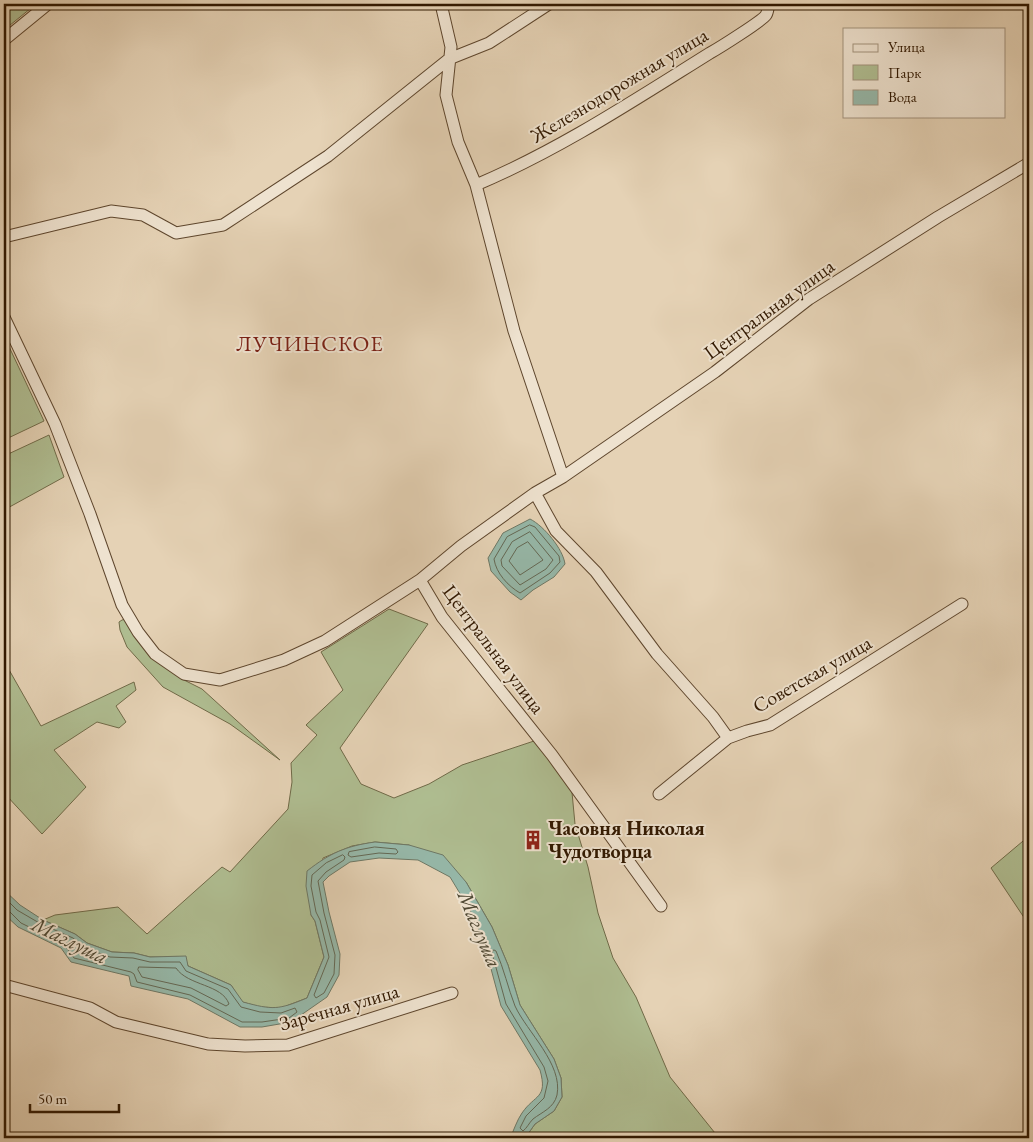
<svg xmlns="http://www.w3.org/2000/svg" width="1033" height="1142" font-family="'EB Garamond',serif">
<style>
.green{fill:#afbd91;stroke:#706a48}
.water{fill:#96b8a9;stroke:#6e7865}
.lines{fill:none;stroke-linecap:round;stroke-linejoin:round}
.shore{stroke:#646854;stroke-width:1}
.street-casing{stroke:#5e462d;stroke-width:13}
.street{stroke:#eee2cf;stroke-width:11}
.labels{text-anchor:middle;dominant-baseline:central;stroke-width:4;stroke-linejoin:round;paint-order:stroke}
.street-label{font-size:20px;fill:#311800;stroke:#eee2cf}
.poi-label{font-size:20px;font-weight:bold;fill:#311800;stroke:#eee2cf;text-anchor:start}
.water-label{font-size:21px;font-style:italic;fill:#4f4833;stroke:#eee2cf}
.quarter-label{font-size:22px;letter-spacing:1px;fill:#7a1f14;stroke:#eee2cf}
</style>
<rect width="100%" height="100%" fill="#e5d2b5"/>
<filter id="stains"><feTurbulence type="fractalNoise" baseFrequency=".004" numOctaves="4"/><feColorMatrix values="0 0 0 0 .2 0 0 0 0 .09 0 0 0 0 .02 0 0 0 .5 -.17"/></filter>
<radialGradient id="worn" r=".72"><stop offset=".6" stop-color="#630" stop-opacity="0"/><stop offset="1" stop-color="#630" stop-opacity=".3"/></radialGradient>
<path class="green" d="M 4,4 L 36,4 L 4,30 Z
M 4,336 L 44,421 L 4,440 Z
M 49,435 L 64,477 L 4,510 L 4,456 Z
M 389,609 L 428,624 L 340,748 L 361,784 L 394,798 L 429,784 L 462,765 L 540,739 L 571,782 L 575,824 L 588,867 L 598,913 L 613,958 L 636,997 L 670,1077 L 719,1138 L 525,1138 L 535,1124 L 554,1111 L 562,1097 L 561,1078 L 554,1059 L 520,1005 L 508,965 L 492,927 L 466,882 L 409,845 L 375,842 L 352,846 L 323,858 L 311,915 L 315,921 L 324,957 L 307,998 L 281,1008 L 260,1007 L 242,1002 L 231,985 L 188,966 L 185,957 L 150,957 L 134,953 L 112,952 L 87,943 L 75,934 L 43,920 L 55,915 L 118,907 L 147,934 L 222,867 L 230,872 L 288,809 L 292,782 L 291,763 L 317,735 L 306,725 L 343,690 L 321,652 Z
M 126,619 L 151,657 L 182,679 L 202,689 L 280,760 L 230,724 L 163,687 L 127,647 L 120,630 L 119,622 L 122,620 Z
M 4,661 L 41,726 L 134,682 L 136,690 L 116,706 L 126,722 L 119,728 L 97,722 L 54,750 L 86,787 L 42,834 L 6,795 L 4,796 Z
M 1029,836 L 1029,925 L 991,868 Z"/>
<path class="water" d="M 530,519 C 544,526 563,549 565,564 L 554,577 L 533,590 L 521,600 L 510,592 L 491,571 L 488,558 L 503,533 Z
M 375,842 L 409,845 L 443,855 L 466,882 L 492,927 L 508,965 L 520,1005 L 554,1059 L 561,1078 L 562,1097 L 554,1111 L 535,1124 L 525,1138 L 510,1138 C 514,1130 517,1120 522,1113 C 535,1094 548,1099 540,1070 L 501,1006 L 483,939 L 470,910 L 450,877 L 418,860 L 379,858 L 350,862 L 329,876 L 323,882 L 329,912 L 340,954 L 339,975 L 327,997 L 291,1022 L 262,1027 L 240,1027 L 188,999 L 131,986 L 129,976 L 71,962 L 61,948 L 18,927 L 4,914 L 4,890 L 20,905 L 43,920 L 75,934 L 87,943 L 112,952 L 134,953 L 150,957 L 186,956 L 188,966 L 231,985 L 243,1002 C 273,1010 278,1010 307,998 L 324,957 L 315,921 L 311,915 L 306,886 L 307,871 C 330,853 346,846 375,842 Z"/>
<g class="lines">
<path class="shore" d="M 530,525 L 535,527 L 559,556 L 560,562 L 550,573 L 520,593 C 508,586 496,573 494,559 L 507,537 Z
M 530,532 L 553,560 L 546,569 L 520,585 L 502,566 L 501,560 L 512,542 Z
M 528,542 L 543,560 L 520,575 L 509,561 L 517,548 Z
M 375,847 L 396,849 L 398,852 L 396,854 L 379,853 L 351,857 L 348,855 L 349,852 Z
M 343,855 L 345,857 L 344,860 L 326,872 L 318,881 L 324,913 L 335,955 L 334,974 L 324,993 L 316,998 L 314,995 L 329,957 L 320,920 L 316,912 L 311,886 L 312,875 L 326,863 Z
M 4,897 L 17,910 L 41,924 L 73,938 L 85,948 L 110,957 L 133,958 L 150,962 L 180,962 L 186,971 L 228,989 L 241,1007 L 260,1012 L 281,1013 L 295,1008 L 297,1012 L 289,1018 L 262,1022 L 242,1022 L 190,995 L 137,982 L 134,974 L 131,972 L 74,958 L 64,944 L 21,923 L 9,911 L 4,910
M 494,950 L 496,951 C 504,969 508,988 515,1006 C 527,1032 563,1064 557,1095 C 554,1108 542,1112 533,1119 C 529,1123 527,1128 523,1131 L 520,1128 L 526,1116 L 544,1098 L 548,1081 L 544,1067 L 506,1004 L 492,953 Z
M 139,967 L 176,968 C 188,986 222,984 229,1004 L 226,1006 L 191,988 L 142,977 L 138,970 Z"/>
<defs>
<path id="street" d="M 441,4 L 451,47 L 446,95 L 458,142 L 476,185 L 514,331 L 563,477
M 4,40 L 48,4
M 476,185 C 559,150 633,101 710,53 C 719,48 762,21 766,15 C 768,12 768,7 769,4
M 4,237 L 111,211 L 143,215 L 176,233 L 223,225 L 328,156 L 449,59 L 489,43 L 549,4
M 4,317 L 55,424 L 90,514 L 122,605 L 138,632 L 155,654 L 184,674 L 220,680 L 284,660 L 325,641 L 420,580 L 461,546 L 535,493 L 563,477 L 715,372 L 809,299 L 938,217 L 1029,163
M 535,493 L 556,531 L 596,572 L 657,654 L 713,717 L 728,738
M 420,580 L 442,617 L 552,755 L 661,906
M 659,794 L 728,738 L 747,731 L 770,725 L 962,604
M 4,985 L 90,1008 L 116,1022 L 208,1044 L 245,1046 L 288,1045 L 452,993"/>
</defs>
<use href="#street" class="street-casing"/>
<use href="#street" class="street"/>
</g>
<defs>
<symbol id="building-bare" viewBox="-9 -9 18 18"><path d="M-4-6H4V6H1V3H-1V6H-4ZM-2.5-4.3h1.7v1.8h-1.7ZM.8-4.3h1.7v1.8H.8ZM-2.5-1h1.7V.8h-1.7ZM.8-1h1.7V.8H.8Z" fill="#8f2418" stroke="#eee2cf" stroke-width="2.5" paint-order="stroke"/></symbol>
</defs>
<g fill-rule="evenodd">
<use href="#building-bare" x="519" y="826" width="28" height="28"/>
</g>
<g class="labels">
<g class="street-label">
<text transform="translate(619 85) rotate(-31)">Железнодорожная улица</text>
<text transform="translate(769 309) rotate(-36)">Центральная улица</text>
<text transform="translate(494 649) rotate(53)">Центральная улица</text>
<text transform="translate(812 674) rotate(-30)">Советская улица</text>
<text transform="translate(339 1007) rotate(-16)">Заречная улица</text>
</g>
<g class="poi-label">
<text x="548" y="828">Часовня Николая<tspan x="548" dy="23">Чудотворца</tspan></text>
</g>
<g class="water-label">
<text transform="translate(480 929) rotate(67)">Маглуша</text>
<text transform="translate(70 940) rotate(26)">Маглуша</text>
</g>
<g class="quarter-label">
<text x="310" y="343">ЛУЧИНСКОЕ</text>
</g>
</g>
<rect width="1033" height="1142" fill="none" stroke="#e5d2b5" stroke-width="20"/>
<rect x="5" y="5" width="1023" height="1132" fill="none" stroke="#311800" stroke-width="2.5"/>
<rect x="10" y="10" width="1013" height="1122" fill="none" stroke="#311800"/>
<rect x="843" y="28" width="162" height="90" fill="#eee2cf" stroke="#a2917c"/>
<rect x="853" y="44" width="25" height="8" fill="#eee2cf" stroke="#a2917c"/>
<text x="888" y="52" font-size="15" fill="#311800">Улица</text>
<rect x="853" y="65" width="25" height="15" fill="#afbd91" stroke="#a2917c"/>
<text x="888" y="78" font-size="15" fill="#311800">Парк</text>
<rect x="853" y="90" width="25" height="15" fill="#96b8a9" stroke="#a2917c"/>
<text x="888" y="102" font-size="15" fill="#311800">Вода</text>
<path d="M30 1104v8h89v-8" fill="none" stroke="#311800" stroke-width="2.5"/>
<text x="38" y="1104" font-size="15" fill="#311800" stroke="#eee2cf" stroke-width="4" paint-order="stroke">50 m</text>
<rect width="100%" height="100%" filter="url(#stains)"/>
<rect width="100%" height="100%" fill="url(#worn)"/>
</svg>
